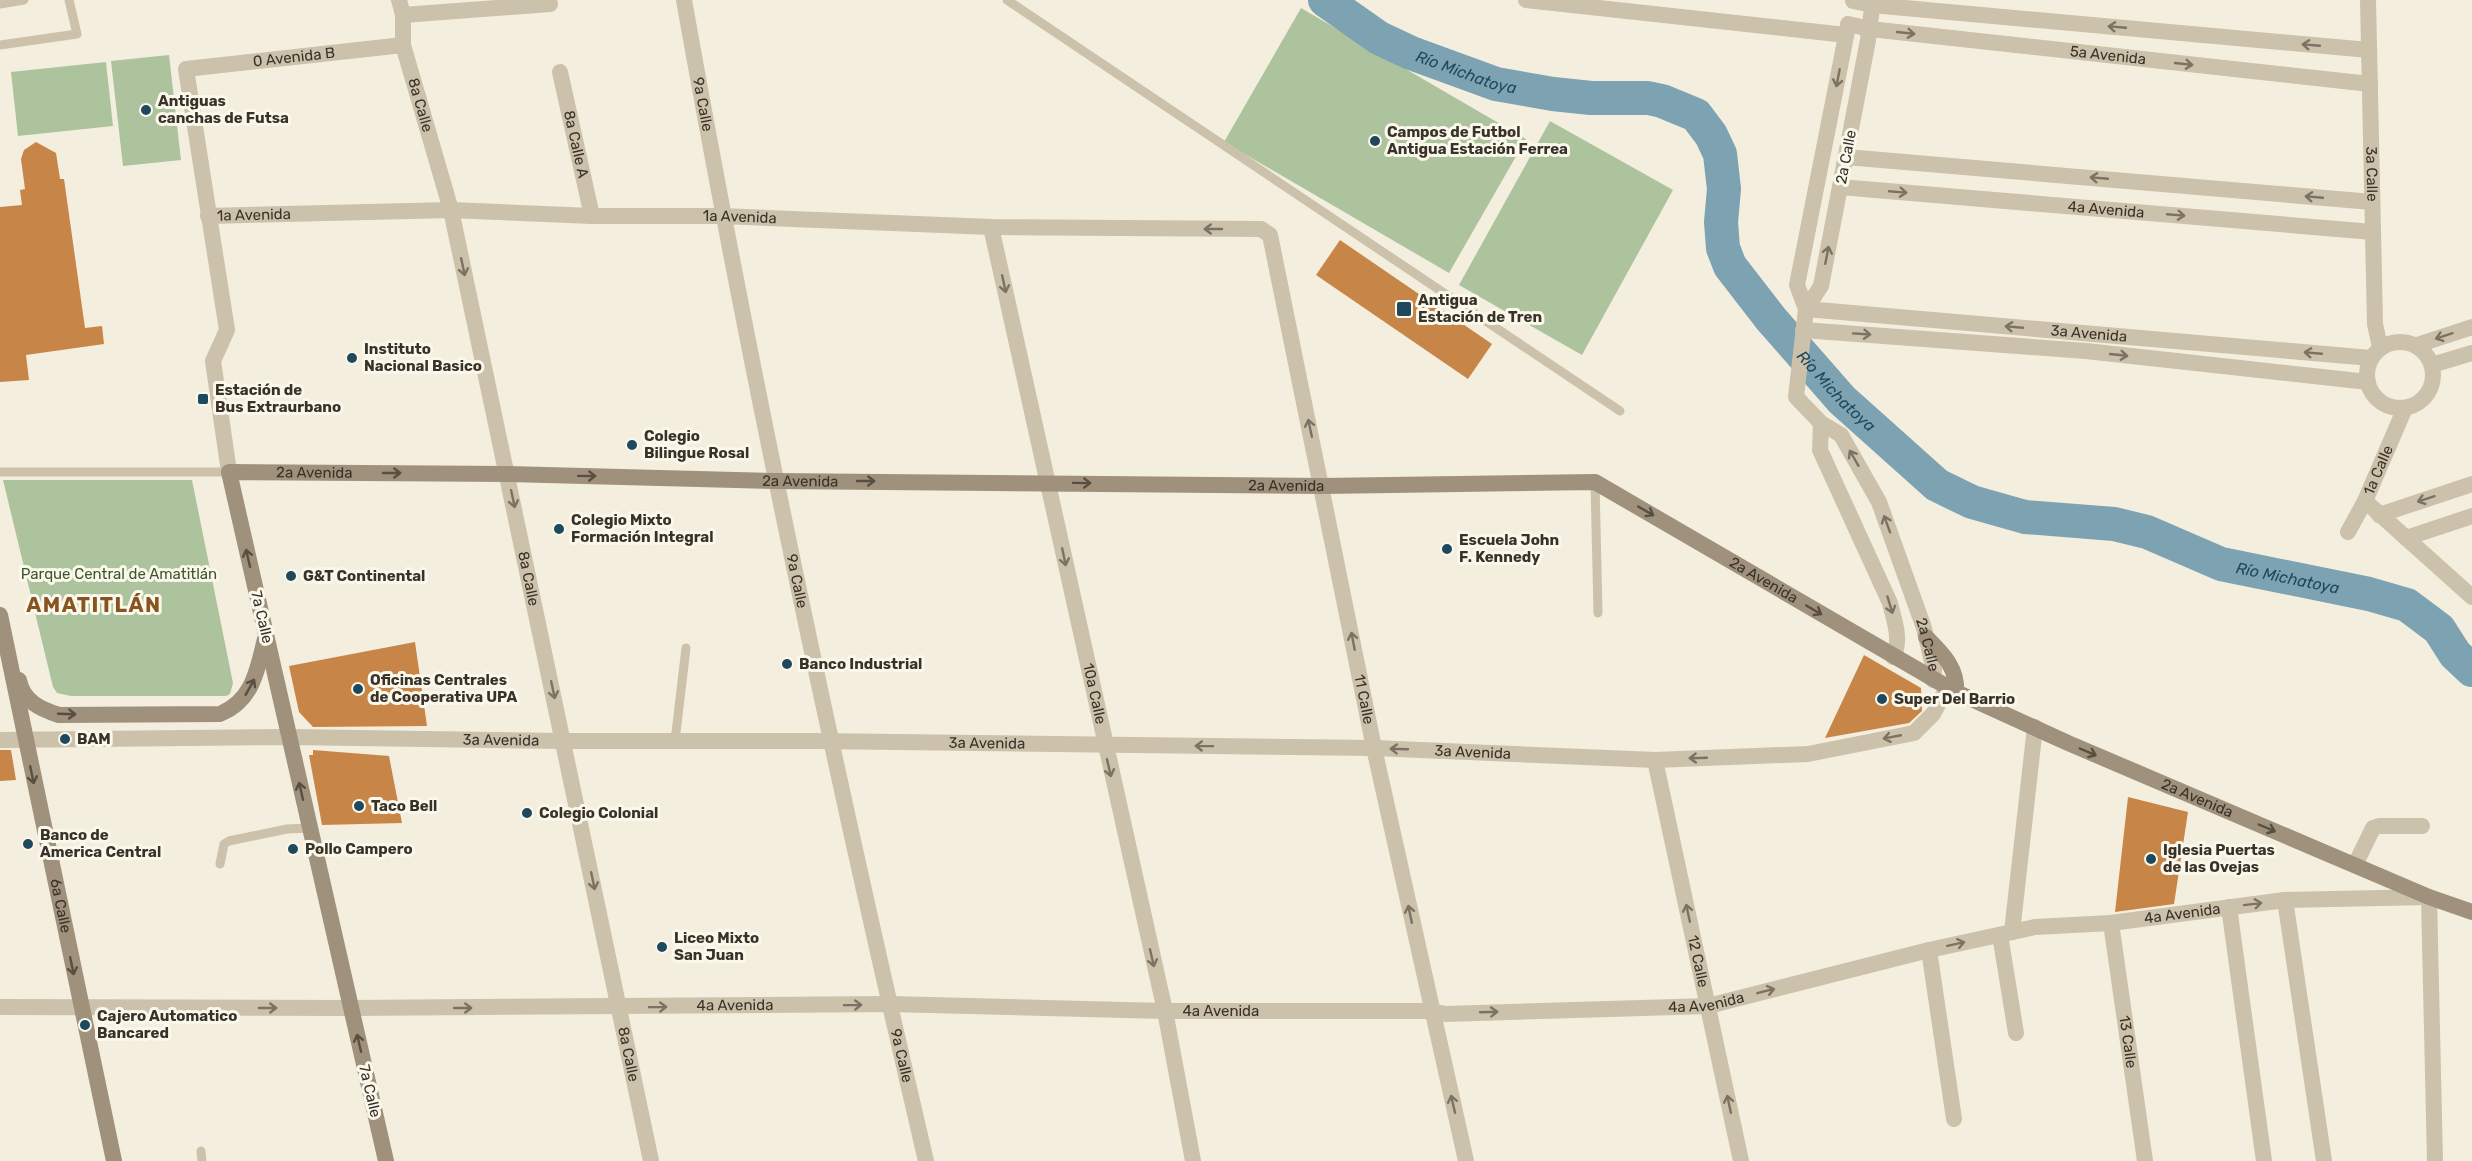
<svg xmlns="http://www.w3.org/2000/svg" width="2472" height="1161" font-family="Rubik,sans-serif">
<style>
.green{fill:#adc39e}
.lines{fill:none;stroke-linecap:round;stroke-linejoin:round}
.river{stroke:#7da2b1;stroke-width:34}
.building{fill:#c78648}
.service{stroke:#ccc1aa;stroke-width:9}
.minor{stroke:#ccc1aa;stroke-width:16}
.tertiary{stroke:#ccc1aa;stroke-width:16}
.secondary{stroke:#9f917b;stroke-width:16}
.oneway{stroke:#7b7263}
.oneway2{stroke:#584e42}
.poi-dot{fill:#1e485b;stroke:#faf7eb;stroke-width:2}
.labels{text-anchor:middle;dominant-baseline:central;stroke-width:6;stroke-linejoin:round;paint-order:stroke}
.street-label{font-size:15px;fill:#393229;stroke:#faf7eb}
.poi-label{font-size:15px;font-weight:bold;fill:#393229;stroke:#faf7eb;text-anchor:start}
.park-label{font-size:15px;fill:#3d572d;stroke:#faf7eb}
.water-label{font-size:16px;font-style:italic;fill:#1e485b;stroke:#faf7eb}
.district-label{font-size:21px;font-weight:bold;letter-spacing:1.5px;fill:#895321;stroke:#faf7eb}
</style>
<rect width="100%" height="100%" fill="#f3eede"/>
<path class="green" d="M 1301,8 L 1526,139 L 1449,273 L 1224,142 Z
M 169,55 L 181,160 L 123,166 L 111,61 Z
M 106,62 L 113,126 L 18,136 L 11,72 Z
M 1550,121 L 1673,190 L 1582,355 L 1459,285 Z
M 3,480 L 192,480 L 233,683 L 230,694 L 226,696 L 71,696 L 57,693 L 53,687 Z"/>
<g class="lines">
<path class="river" id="s1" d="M 1325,0 L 1379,38 L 1411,53 L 1496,84 L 1553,94 L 1591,98 L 1648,98 L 1662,101 L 1696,115 L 1711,135 L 1720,154 L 1724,189 L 1721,222 L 1723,248 L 1730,266 L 1771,319 L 1842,400 L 1937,485 L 1972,502 L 2025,517 L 2114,524 L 2147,532 L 2221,564 L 2369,594 L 2407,605 L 2439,629 L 2455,654 L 2472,670"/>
</g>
<path class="building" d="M 36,142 L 56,153 L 60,179 L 64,179 L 85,328 L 102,326 L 104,344 L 26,355 L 29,380 L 0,382 L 0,207 L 22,205 L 20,190 L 25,189 L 21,159 L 24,150 Z
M 1340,240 L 1492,344 L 1468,379 L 1316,275 Z
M 415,642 L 427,726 L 313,727 L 299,712 L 289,666 Z
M 1864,655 L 1921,688 L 1922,711 L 1909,723 L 1825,738 Z
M 0,750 L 11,750 L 16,780 L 0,781 Z
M 313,750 L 389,756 L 402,823 L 322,825 L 309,755 L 313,755 Z
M 2128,797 L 2188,812 L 2174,904 L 2115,912 Z"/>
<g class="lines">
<path class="service" d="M 1007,0 L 1620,411
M 0,4 L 24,0
M 0,45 L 77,34 L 69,0
M 0,472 L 229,472
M 1595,482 L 1598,613
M 675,741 L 686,648
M 220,864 L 224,844 L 229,841 L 287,829 L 310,828
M 201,1151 L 202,1161"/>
<g class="minor">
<path id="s2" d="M 399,0 L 403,15 L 403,45 L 451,210 L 651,1161"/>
<path d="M 1526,0 L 1846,35"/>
<path id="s3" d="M 1873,0 L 1868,40 L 1821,286 L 1806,309 L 1796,397 L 1821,423 L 1841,435 L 1879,502 L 1924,628 L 1934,670 L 1933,680"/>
<path id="s4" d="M 2368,0 L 2375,324 L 2380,347"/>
<path d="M 1853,1 L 1872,5 L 2369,50"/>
<path d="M 403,15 L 550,4"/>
<path id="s5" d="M 1848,24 L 1870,29 L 2370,84"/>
<path id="s6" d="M 560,72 L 592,216"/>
<path d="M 1846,157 L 2372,202"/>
<path id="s7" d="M 1840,187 L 2373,232"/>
<path id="s8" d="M 208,216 L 451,210 L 592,216 L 722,216 L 991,227 L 1261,229 L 1270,235 L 1374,748 L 1466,1161"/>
<path id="s9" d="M 991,227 L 1165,1011 L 1193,1161"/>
<path id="s10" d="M 1806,309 L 2371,358"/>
<path d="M 1806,309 L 1797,285 L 1848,26"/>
<path d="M 1803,330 L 2086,351 L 2368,382"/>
<circle cx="2400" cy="375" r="33"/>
<path d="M 2417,345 L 2472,327"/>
<path d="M 2432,365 L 2472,353"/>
<path d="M 1821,423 L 1820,450 L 1890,603 C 1894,620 1902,640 1893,657"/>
<path id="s11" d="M 229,472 L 213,361 L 227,330 L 186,69 L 403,45"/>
<path d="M 2365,501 L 2472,597"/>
<path d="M 2379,515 L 2472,484"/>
<path id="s12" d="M 2348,532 L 2365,501 L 2405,408"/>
<path d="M 2406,538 L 2472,516"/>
<path id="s13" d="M 0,740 L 289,737 L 564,741 L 815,741 L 1374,748 L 1655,760 L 1808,754 L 1914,733 L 1933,714 L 1947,688"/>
<path id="s14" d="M 1655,760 L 1741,1161"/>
<path d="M 2355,865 L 2373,828 L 2379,826 L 2422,826"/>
<path d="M 2285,900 L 2324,1161"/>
<path d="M 2229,907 L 2264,1161"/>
<path id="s15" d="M 2111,923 L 2145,1161"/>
<path d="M 2012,932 L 2035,727"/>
<path d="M 2000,935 L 2016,1033"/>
<path d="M 1929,950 L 1954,1119"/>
<path id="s16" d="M 0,1007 L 351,1008 L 890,1004 L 1165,1011 L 1431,1011 L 1446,1014 L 1708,1006 L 1929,950 L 2035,927 L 2111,923 L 2285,900 L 2429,897 L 2435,1161"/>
</g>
<path class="tertiary" id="s17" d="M 684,0 C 753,389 836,776 926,1161"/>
<g class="secondary">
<path id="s18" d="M 0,615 L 114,1161"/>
<path d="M 1926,637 C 1942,653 1958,668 1956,692"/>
<path d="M 19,680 C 23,701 40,709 59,715 L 220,714 C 253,700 257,671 265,639"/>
<path id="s19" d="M 386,1161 L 229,472 L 507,474 L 775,481 L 1322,486 L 1595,482 L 1956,692 L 2068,743 L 2429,897 L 2472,912"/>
</g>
</g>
<defs><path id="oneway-shaft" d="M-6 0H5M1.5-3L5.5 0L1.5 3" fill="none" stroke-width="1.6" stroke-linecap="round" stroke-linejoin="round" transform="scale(1.5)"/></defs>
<g class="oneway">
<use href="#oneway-shaft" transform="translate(2117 27) rotate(-175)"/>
<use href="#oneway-shaft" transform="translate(1906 33) rotate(6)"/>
<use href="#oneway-shaft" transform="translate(2311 45) rotate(-175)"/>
<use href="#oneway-shaft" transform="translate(2184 64) rotate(6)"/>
<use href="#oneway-shaft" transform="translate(1838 78) rotate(101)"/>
<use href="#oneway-shaft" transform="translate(2099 178) rotate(-175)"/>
<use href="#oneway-shaft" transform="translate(1898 192) rotate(5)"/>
<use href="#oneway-shaft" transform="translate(2314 197) rotate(-175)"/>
<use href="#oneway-shaft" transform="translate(2176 215) rotate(5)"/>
<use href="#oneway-shaft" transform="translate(1213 229) rotate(-180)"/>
<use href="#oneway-shaft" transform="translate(1827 255) rotate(-79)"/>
<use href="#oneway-shaft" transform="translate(463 267) rotate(78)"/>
<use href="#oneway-shaft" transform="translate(1004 284) rotate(78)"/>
<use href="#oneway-shaft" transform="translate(2014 327) rotate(-175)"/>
<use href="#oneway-shaft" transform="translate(1862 334) rotate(4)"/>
<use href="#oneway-shaft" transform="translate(2444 336) rotate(162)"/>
<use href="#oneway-shaft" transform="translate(2313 353) rotate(-175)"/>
<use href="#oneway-shaft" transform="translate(2119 355) rotate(6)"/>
<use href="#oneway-shaft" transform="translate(1310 428) rotate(-102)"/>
<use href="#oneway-shaft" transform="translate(1854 458) rotate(-120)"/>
<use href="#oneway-shaft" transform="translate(513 499) rotate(78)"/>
<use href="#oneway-shaft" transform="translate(2426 499) rotate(162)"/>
<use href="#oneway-shaft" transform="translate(1887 524) rotate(-110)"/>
<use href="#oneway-shaft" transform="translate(1064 557) rotate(78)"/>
<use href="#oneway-shaft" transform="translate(1890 605) rotate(73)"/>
<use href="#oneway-shaft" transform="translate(1353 641) rotate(-101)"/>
<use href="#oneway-shaft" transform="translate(553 690) rotate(78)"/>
<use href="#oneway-shaft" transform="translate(1892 737) rotate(169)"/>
<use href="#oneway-shaft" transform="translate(1204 746) rotate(-179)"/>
<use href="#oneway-shaft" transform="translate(1399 749) rotate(-178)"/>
<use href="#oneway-shaft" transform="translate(1698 758) rotate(178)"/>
<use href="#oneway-shaft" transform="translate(1109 768) rotate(77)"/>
<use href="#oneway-shaft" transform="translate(593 881) rotate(78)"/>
<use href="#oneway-shaft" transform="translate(2253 904) rotate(-7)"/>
<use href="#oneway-shaft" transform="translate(1688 913) rotate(-102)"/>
<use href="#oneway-shaft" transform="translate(1410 914) rotate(-102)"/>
<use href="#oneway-shaft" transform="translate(1956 944) rotate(-12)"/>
<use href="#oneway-shaft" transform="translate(1152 958) rotate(77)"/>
<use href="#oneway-shaft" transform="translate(1766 991) rotate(-14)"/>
<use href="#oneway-shaft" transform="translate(853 1005) rotate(-1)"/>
<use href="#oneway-shaft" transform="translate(658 1007) rotate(-1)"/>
<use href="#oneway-shaft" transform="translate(268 1008)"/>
<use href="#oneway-shaft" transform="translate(463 1008)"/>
<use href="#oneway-shaft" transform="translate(1489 1012) rotate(-2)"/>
<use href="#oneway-shaft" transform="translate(1453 1104) rotate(-103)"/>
<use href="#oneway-shaft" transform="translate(1729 1104) rotate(-102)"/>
</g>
<g class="oneway2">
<use href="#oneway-shaft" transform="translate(392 473)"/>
<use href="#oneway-shaft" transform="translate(587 476) rotate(1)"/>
<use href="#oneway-shaft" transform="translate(866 481)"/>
<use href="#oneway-shaft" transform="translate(1082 483) rotate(1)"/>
<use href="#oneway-shaft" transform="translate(1646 511) rotate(30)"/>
<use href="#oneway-shaft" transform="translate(248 558) rotate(-103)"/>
<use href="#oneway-shaft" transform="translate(1814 610) rotate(30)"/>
<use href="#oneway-shaft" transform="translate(250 687) rotate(-61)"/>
<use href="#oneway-shaft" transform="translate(67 714) rotate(2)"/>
<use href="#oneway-shaft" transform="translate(2088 752) rotate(23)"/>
<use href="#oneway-shaft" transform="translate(32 775) rotate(78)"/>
<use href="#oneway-shaft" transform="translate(301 791) rotate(-103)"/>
<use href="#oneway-shaft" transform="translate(2267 828) rotate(23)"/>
<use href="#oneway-shaft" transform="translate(72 966) rotate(78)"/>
<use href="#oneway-shaft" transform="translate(359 1043) rotate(-103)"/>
</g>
<g class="poi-dot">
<circle cx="146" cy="110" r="6"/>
<circle cx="1375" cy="141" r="6"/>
<rect x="1396" y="301" width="16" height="16" rx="3"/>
<circle cx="352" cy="358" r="6"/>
<rect x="197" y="393" width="12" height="12" rx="3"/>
<circle cx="632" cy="445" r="6"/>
<circle cx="559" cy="529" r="6"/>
<circle cx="1447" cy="549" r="6"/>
<circle cx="291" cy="576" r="6"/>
<circle cx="787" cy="664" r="6"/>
<circle cx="358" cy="689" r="6"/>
<circle cx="1882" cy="699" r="6"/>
<circle cx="65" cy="739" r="6"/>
<circle cx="359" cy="806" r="6"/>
<circle cx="527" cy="813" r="6"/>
<circle cx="28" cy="844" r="6"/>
<circle cx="293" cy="849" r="6"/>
<circle cx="2151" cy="859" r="6"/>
<circle cx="662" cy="947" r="6"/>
<circle cx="85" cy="1025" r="6"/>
</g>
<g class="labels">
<g class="street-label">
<text stroke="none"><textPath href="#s5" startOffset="262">5a Avenida</textPath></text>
<text stroke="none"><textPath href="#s11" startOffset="519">0 Avenida B</textPath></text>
<text stroke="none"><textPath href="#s17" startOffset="106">9a Calle</textPath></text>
<text stroke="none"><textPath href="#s2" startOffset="108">8a Calle</textPath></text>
<text stroke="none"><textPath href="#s6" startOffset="74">8a Calle A</textPath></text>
<text transform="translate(1846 157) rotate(-79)">2a Calle</text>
<text stroke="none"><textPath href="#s4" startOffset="174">3a Calle</textPath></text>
<text stroke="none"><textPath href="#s7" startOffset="267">4a Avenida</textPath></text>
<text stroke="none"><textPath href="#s8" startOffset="46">1a Avenida</textPath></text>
<text stroke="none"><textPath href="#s8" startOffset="532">1a Avenida</textPath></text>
<text stroke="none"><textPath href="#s10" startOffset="284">3a Avenida</textPath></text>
<text stroke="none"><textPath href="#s12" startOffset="69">1a Calle</textPath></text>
<text stroke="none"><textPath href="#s19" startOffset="792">2a Avenida</textPath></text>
<text stroke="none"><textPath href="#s19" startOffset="1278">2a Avenida</textPath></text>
<text stroke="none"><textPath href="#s19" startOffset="1764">2a Avenida</textPath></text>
<text stroke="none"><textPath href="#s2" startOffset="594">8a Calle</textPath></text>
<text stroke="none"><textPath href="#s19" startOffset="2268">2a Avenida</textPath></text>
<text stroke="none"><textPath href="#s17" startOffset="592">9a Calle</textPath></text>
<text transform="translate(262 617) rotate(77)">7a Calle</text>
<text stroke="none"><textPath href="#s3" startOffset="694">2a Calle</textPath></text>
<text stroke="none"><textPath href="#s9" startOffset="478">10a Calle</textPath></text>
<text stroke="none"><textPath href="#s8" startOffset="1538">11 Calle</textPath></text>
<text stroke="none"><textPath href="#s13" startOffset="501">3a Avenida</textPath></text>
<text stroke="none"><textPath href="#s13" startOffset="987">3a Avenida</textPath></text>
<text stroke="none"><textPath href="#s13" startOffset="1473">3a Avenida</textPath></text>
<text stroke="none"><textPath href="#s19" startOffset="2754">2a Avenida</textPath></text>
<text stroke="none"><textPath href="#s18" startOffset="297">6a Calle</textPath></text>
<text stroke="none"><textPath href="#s16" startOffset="2193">4a Avenida</textPath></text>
<text stroke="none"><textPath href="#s14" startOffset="206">12 Calle</textPath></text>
<text stroke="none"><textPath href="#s16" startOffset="1707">4a Avenida</textPath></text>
<text stroke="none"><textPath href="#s16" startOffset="735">4a Avenida</textPath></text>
<text stroke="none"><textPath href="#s16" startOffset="1221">4a Avenida</textPath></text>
<text stroke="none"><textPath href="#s15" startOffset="120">13 Calle</textPath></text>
<text stroke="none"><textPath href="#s2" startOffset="1080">8a Calle</textPath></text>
<text stroke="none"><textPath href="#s17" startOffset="1078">9a Calle</textPath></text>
<text transform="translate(370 1091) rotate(77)">7a Calle</text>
</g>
<g class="poi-label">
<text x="158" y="101">Antiguas<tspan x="158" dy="17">canchas de Futsa</tspan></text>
<text x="1387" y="132">Campos de Futbol<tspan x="1387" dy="17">Antigua Estación Ferrea</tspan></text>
<text x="1418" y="300">Antigua<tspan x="1418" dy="17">Estación de Tren</tspan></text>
<text x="364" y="349">Instituto<tspan x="364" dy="17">Nacional Basico</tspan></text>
<text x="215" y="390">Estación de<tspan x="215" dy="17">Bus Extraurbano</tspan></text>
<text x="644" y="436">Colegio<tspan x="644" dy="17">Bilingue Rosal</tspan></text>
<text x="571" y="520">Colegio Mixto<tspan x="571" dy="17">Formación Integral</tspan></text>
<text x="1459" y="540">Escuela John<tspan x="1459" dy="17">F. Kennedy</tspan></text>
<text x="303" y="576">G&amp;T Continental</text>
<text x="799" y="664">Banco Industrial</text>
<text x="370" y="680">Oficinas Centrales<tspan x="370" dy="17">de Cooperativa UPA</tspan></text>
<text x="1894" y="699">Super Del Barrio</text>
<text x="77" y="739">BAM</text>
<text x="371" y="806">Taco Bell</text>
<text x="539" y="813">Colegio Colonial</text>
<text x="40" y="835">Banco de<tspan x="40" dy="17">America Central</tspan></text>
<text x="305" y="849">Pollo Campero</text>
<text x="2163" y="850">Iglesia Puertas<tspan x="2163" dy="17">de las Ovejas</tspan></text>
<text x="674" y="938">Liceo Mixto<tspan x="674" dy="17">San Juan</tspan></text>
<text x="97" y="1016">Cajero Automatico<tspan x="97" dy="17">Bancared</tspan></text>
</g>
<g class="park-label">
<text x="119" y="574">Parque Central de Amatitlán</text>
</g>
<g class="water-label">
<text stroke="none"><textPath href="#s1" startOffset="160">Río Michatoya</textPath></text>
<text stroke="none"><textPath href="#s1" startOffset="720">Río Michatoya</textPath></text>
<text stroke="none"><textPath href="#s1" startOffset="1224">Río Michatoya</textPath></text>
</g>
<g class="district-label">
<text x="94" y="604">AMATITLÁN</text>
</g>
</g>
</svg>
